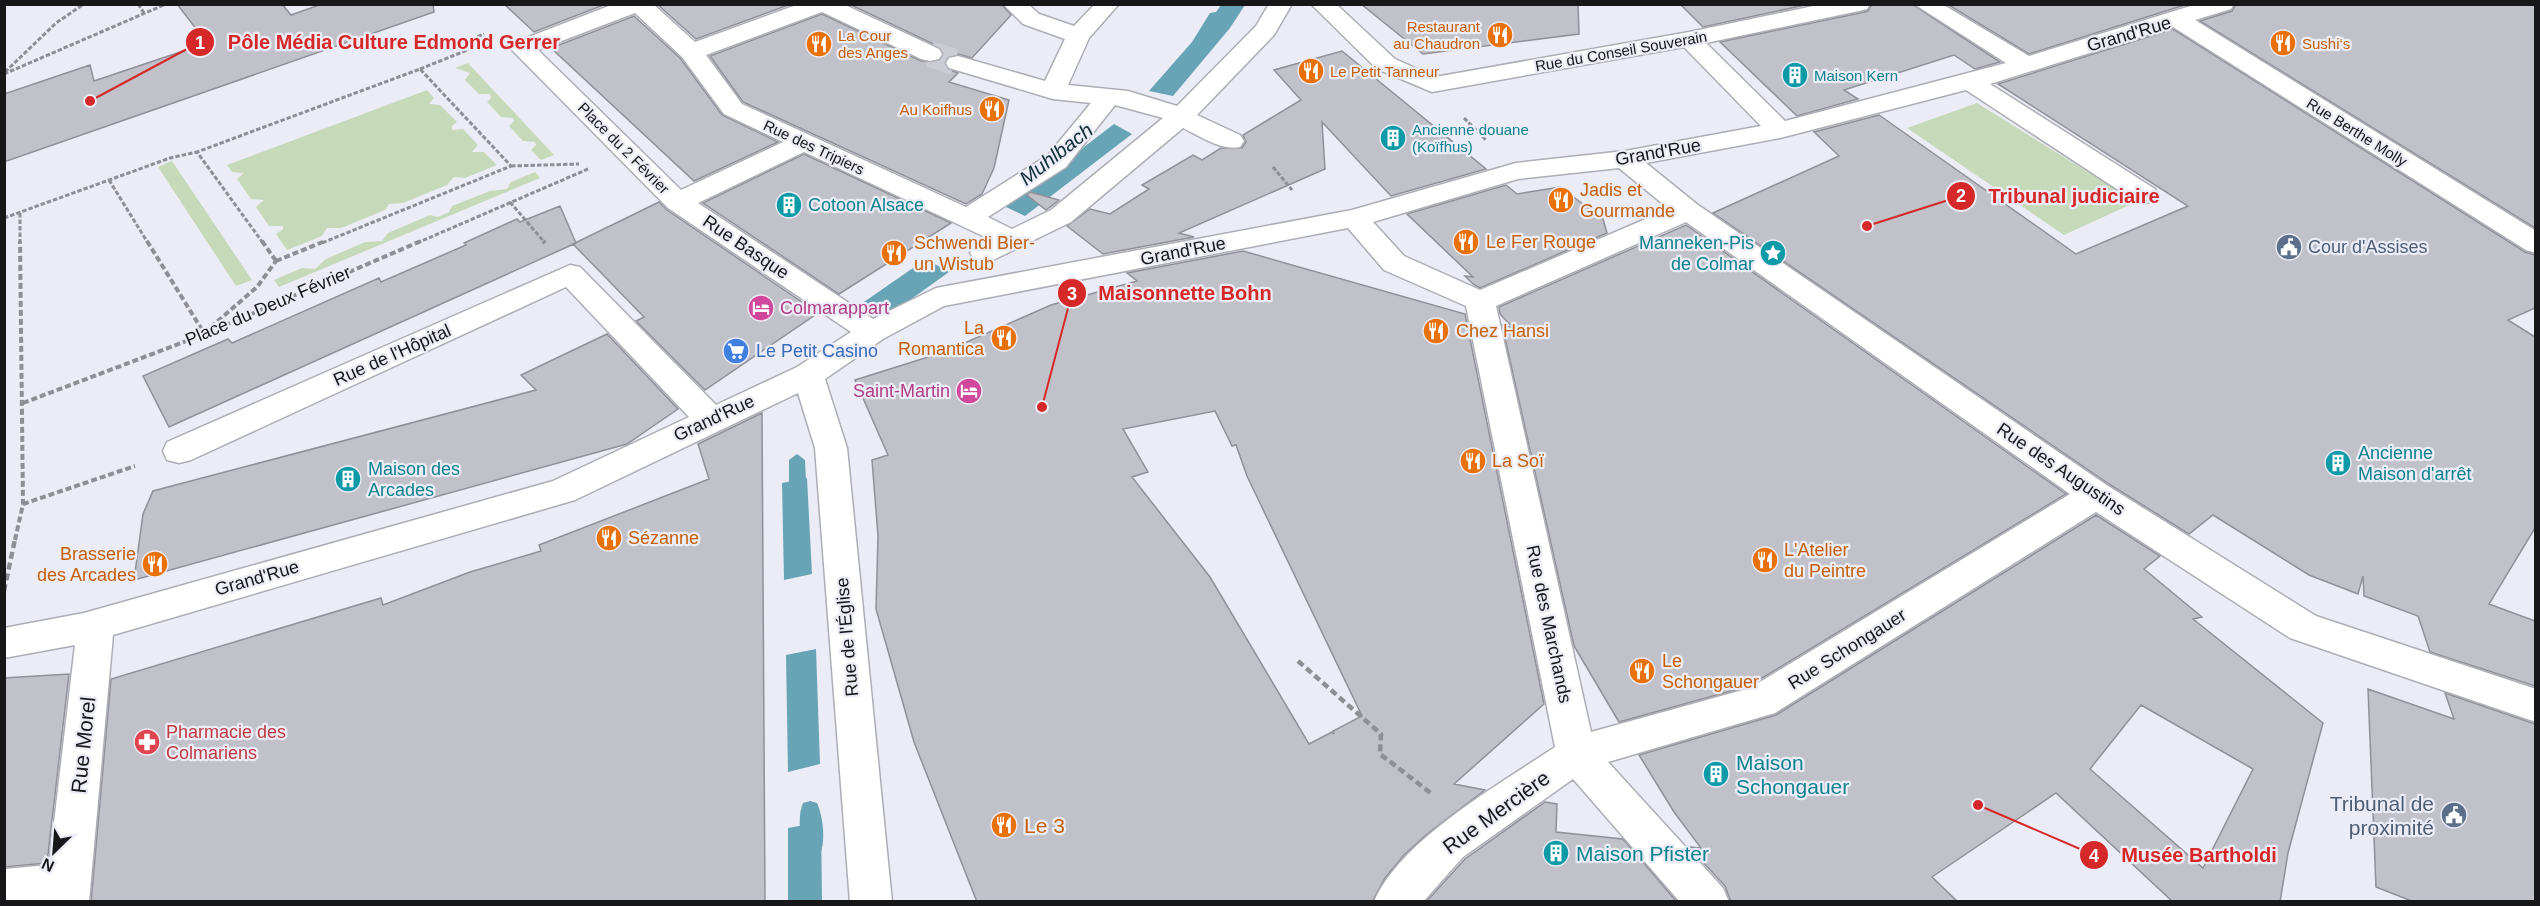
<svg xmlns="http://www.w3.org/2000/svg" width="2540" height="906" font-family="Arial,sans-serif">
<style>
.green{fill:#c6dab9}
.water{fill:#67a4b6}
.lines{fill:none;stroke-linecap:round;stroke-linejoin:round}
.stream{fill:#67a4b6;fill-rule:evenodd}
.building{fill:#c1c1ca;stroke:#909098;stroke-width:1.5;fill-rule:evenodd}
.minor-tunnel{stroke:#ccccd5;stroke-width:26;stroke-dasharray:26 13;stroke-linecap:butt}
.minor-casing{stroke:#adadb6;stroke-width:3}
.path-far2{stroke:#8e8e95;stroke-width:3;stroke-dasharray:4.5 2;stroke-linecap:butt}
.path-far1{stroke:#8e8e95;stroke-width:4;stroke-dasharray:6 3;stroke-linecap:butt}
.path{stroke:#8e8e95;stroke-width:4.5;stroke-dasharray:7 4;stroke-linecap:butt}
.minor{fill:#fff;fill-rule:evenodd}
.labels{text-anchor:middle;dominant-baseline:central;stroke-width:4.5;stroke-linejoin:round;paint-order:stroke}
.far-food-label{font-size:15px;fill:#c56008;stroke:#ececf6;text-anchor:start}
.far-street-label{font-size:15px;fill:#17171a;stroke:#ececf6}
.far-culture-label{font-size:15px;fill:#0d838f;stroke:#ececf6;text-anchor:start}
.street-label{font-size:18px;fill:#17171a;stroke:#ececf6}
.food-label{font-size:18px;fill:#c56008;stroke:#ececf6;text-anchor:start}
.culture-label{font-size:18px;fill:#0d838f;stroke:#ececf6;text-anchor:start}
.service-label{font-size:18px;fill:#4e5e75;stroke:#ececf6;text-anchor:start}
.hotel-label{font-size:18px;fill:#b23c85;stroke:#ececf6;text-anchor:start}
.shop-label{font-size:18px;fill:#366cbe;stroke:#ececf6;text-anchor:start}
.health-label{font-size:18px;fill:#be3a42;stroke:#ececf6;text-anchor:start}
.water-label{font-size:20px;font-style:italic;fill:#0f2e37;stroke:#ececf6}
.near-street-label{font-size:21px;fill:#17171a;stroke:#ececf6}
.near-culture-label{font-size:21px;fill:#0d838f;stroke:#ececf6;text-anchor:start}
.near-service-label{font-size:21px;fill:#4e5e75;stroke:#ececf6;text-anchor:end}
.near-food-label{font-size:21px;fill:#c56008;stroke:#ececf6;text-anchor:start}
.leader{fill:none;stroke:#d62828;stroke-width:2}
.callout-dot{fill:#d62828;stroke:#ececf6;stroke-width:2}
.mark-label{font-size:18px;text-anchor:middle;font-weight:bold;fill:#fff}
.callout-label{font-size:20px;text-anchor:middle;font-weight:bold;fill:#d62828;stroke:#ececf6;stroke-width:4.5;stroke-linejoin:round;paint-order:stroke}
</style>
<rect width="100%" height="100%" fill="#ececf6"/>
<path class="green" d="M 468,63 L 554,155 L 541,160 L 531,150 L 536,145 L 535,142 L 523,141 L 509,126 L 514,121 L 513,118 L 501,117 L 487,102 L 491,98 L 490,94 L 479,94 L 465,80 L 470,73 L 455,68 Z
M 427,90 L 434,98 L 429,104 L 440,105 L 457,122 L 452,126 L 452,130 L 463,129 L 478,145 L 472,152 L 484,152 L 497,165 L 465,178 L 454,177 L 447,185 L 403,203 L 389,204 L 385,210 L 341,228 L 327,228 L 322,236 L 287,250 L 276,234 L 283,229 L 283,226 L 269,226 L 256,207 L 264,200 L 251,199 L 237,179 L 244,173 L 232,172 L 227,165 Z
M 1977,103 L 2136,202 L 2064,235 L 1907,128 Z
M 172,161 L 252,280 L 236,286 L 158,167 Z
M 535,172 L 540,178 L 279,287 L 274,280 L 302,268 L 315,269 L 326,259 L 365,242 L 382,241 L 388,233 L 430,215 L 438,217 L 449,212 L 452,206 L 490,191 L 507,189 L 511,182 Z"/>
<path class="water" d="M 1221,5 L 1245,5 L 1230,28 L 1173,96 L 1149,91 L 1192,42 L 1210,13 L 1216,12 Z
M 1114,124 L 1132,134 L 1025,216 L 1006,207 Z
M 926,259 L 949,272 L 885,318 L 861,304 Z
M 807,478 L 812,574 L 784,580 L 782,483 Z
M 816,649 L 820,764 L 788,772 L 786,655 Z
M 821,822 L 822,901 L 788,901 L 788,828 Z"/>
<g class="lines">
<path class="stream" d="M 797,454 L 805,460 L 807,503 L 804,508 L 792,508 L 789,503 L 789,460 Z
M 810,801 L 817,803 C 823,816 826,841 820,854 L 813,857 L 806,854 C 800,841 797,816 803,803 Z"/>
</g>
<path class="building" d="M 177,4 L 282,4 L 291,15 L 322,4 L 433,4 L 434,12 L 4,162 L 4,94 L 90,65 L 94,81 L 207,43 Z
M 504,4 L 606,4 L 534,32 Z
M 657,4 L 791,4 L 696,39 Z
M 849,4 L 1001,4 L 1011,15 L 972,58 L 958,54 L 949,56 L 944,62 L 947,69 L 958,73 L 949,82 L 1009,100 L 994,168 L 982,194 L 966,204 L 743,102 L 710,56 L 822,14 L 921,61 L 939,61 L 944,55 L 940,47 Z
M 1361,4 L 1578,4 L 1579,34 L 1423,54 Z
M 1680,4 L 1810,4 L 1703,27 Z
M 1872,4 L 1912,4 L 2000,62 L 1975,69 L 1954,55 L 1844,90 L 1858,99 L 1797,116 L 1720,42 L 1860,13 L 1868,11 Z
M 1947,4 L 2188,4 L 2029,54 Z
M 2236,4 L 2535,4 L 2535,228 L 2200,21 L 2232,11 Z
M 634,16 L 680,58 L 722,115 L 778,142 L 694,181 L 551,48 Z
M 2173,29 L 2525,252 L 2535,255 L 2535,308 L 2508,320 L 2535,337 L 2535,528 L 2489,604 L 2535,621 L 2535,686 L 2430,652 L 2418,616 L 2364,596 L 2363,576 L 2358,594 L 2309,575 L 2213,515 L 2189,534 L 2109,484 L 1713,213 L 1839,156 L 1814,132 L 1879,115 L 2076,254 L 2188,206 L 1998,84 Z
M 1342,51 L 1486,169 L 1391,196 L 1322,122 L 1325,169 L 1179,233 L 1194,237 L 1103,254 L 1067,226 L 1090,209 L 1110,214 L 1149,189 L 1142,185 L 1193,155 L 1202,160 L 1221,148 L 1242,148 L 1246,142 L 1243,135 L 1301,100 L 1274,70 Z
M 804,154 L 951,223 L 839,294 L 703,203 Z
M 1506,185 L 1517,194 L 1560,187 L 1603,219 L 1607,233 L 1480,288 L 1473,284 L 1465,276 L 1473,277 L 1407,214 Z
M 1030,192 L 1059,200 L 1046,210 L 1027,195 Z
M 659,202 L 667,210 L 818,313 L 705,390 L 636,321 L 644,317 L 573,244 Z
M 560,206 L 576,243 L 169,427 L 143,376 L 228,339 L 232,343 L 379,278 L 381,282 L 466,245 L 464,243 L 517,219 L 520,222 Z
M 1686,225 L 2066,494 L 1749,686 L 1619,722 L 1574,646 L 1502,325 L 1513,328 L 1500,314 L 1499,307 Z
M 1243,251 L 1465,314 L 1544,704 L 1454,784 L 1485,790 L 1427,834 L 1404,855 L 1385,878 L 1372,902 L 977,902 L 914,742 L 876,609 L 878,536 L 872,460 L 888,455 L 855,380 L 944,352 L 1051,305 L 1137,281 L 1127,273 ZM 1215,411 L 1232,446 L 1236,445 L 1247,476 L 1362,716 L 1333,731 L 1334,734 L 1332,732 L 1309,744 L 1210,577 L 1132,477 L 1148,472 L 1123,429 Z
M 607,334 L 678,409 L 627,444 L 134,580 L 143,514 L 153,491 L 536,390 L 521,375 Z
M 762,413 L 765,902 L 91,902 L 111,679 L 381,598 L 383,605 L 470,572 L 541,551 L 539,545 L 709,479 L 698,444 Z
M 2096,515 L 2160,556 L 2144,569 L 2202,617 L 2193,619 L 2323,723 L 2288,853 L 2280,902 L 2173,902 L 2056,793 L 1932,877 L 1958,902 L 1731,902 L 1725,886 L 1689,847 L 1701,848 L 1674,812 L 1639,755 L 1776,715 ZM 2141,705 L 2253,769 L 2203,868 L 2090,769 Z
M 69,674 L 47,863 L 4,867 L 4,678 Z
M 2368,689 L 2454,719 L 2445,693 L 2535,724 L 2535,902 L 2414,902 L 2376,887 Z
M 1545,802 L 1557,804 L 1556,832 L 1623,839 L 1677,902 L 1426,902 L 1465,859 Z"/>
<g class="lines">
<path class="minor-tunnel" d="M 930,54 L 958,63"/>
<defs>
<path id="minor" d="M 614,4 L 653,4 L 695,42 L 799,4 L 843,4 L 939,49 L 942,54 L 939,59 L 930,61 L 921,59 L 822,12 L 706,55 L 742,104 L 966,207 L 1048,155 L 1091,103 L 1053,99 L 949,68 L 946,63 L 949,58 L 958,56 L 1045,81 L 1065,39 L 1023,24 L 1003,4 L 1028,4 L 1039,14 L 1074,26 L 1095,4 L 1119,4 L 1089,38 L 1068,85 L 1128,91 L 1177,106 L 1256,26 L 1269,4 L 1292,4 L 1274,35 L 1197,115 L 1240,135 L 1244,141 L 1240,147 C 1221,151 1200,136 1183,128 L 1071,222 L 995,259 L 985,262 L 974,259 L 970,253 L 983,236 L 804,152 L 698,203 L 873,319 L 936,288 L 1352,210 L 1516,163 L 1625,151 L 1761,126 L 1684,47 L 1432,92 L 1377,69 L 1311,4 L 1336,4 L 1395,59 L 1435,77 L 1689,32 L 1823,4 L 1870,4 L 1867,9 L 1859,11 L 1706,43 L 1785,121 L 2006,63 L 1914,4 L 1942,4 L 2029,56 L 2197,4 L 2234,4 L 2231,9 L 2195,20 L 2536,231 L 2536,253 L 2526,250 L 2173,27 L 1990,84 L 2155,189 L 2159,195 L 2155,201 L 2145,203 L 2135,201 L 1966,90 L 1780,138 L 1646,163 L 1698,205 L 2108,486 L 2316,616 L 2536,689 L 2536,722 L 2290,638 L 2096,512 L 1775,713 L 1608,762 L 1723,888 L 1729,902 L 1680,902 L 1573,779 L 1463,857 L 1423,902 L 1374,902 C 1400,840 1500,784 1555,747 L 1466,306 L 1384,270 L 1348,228 L 944,306 L 883,339 L 825,379 L 847,448 L 892,902 L 850,902 L 815,448 L 798,393 L 575,500 L 113,635 L 89,902 L 4,902 L 4,869 L 49,865 L 75,645 L 4,658 L 4,628 L 84,613 L 553,481 L 689,417 L 566,287 L 191,460 L 179,463 L 167,460 L 163,451 L 167,442 L 570,265 L 580,267 L 716,405 L 797,367 L 851,332 L 668,208 L 510,48 L 513,43 ZM 635,13 L 682,57 L 724,114 L 783,142 L 681,190 L 538,50 ZM 1115,105 L 1163,118 L 1051,210 L 1012,229 L 988,217 L 1066,167 ZM 1619,168 L 1669,209 L 1480,290 L 1404,256 L 1373,222 L 1518,179 ZM 1686,222 L 2070,494 L 1750,688 L 1591,732 L 1496,306 Z"/>
</defs>
<use href="#minor" class="minor-casing"/>
<path class="path-far2" d="M 138,4 L 144,13
M 480,45 L 474,38 L 484,34
M 420,69 L 480,45
M 5,72 L 56,23 L 84,4
M 4,74 L 166,4
M 1464,118 L 1486,140
M 511,166 L 579,164
M 1273,167 L 1292,190
M 109,180 L 148,243
M 510,202 L 545,243
M 20,213 L 20,243
M 4,218 L 170,158 L 197,152
M 263,243 L 197,152 L 420,69 L 511,166 L 322,243
M 417,243 L 588,169"/>
<path class="path-far1" d="M 147,241 L 204,333 L 257,287 L 276,261
M 262,241 L 276,261
M 543,241 L 545,243
M 276,261 L 325,241
M 23,403 L 205,334 L 421,241
M 23,504 L 135,466
M 15,540 L 23,504 L 20,241"/>
<path class="path" d="M 4,591 L 15,539
M 1298,661 L 1381,734 L 1380,754 L 1432,794"/>
<use href="#minor" class="minor"/>
</g>
<defs>
<symbol id="restaurant-disc" viewBox="-11 -11 22 22"><circle r="9.5" fill="#e8710a" stroke="#ececf6"/><path d="M-5-6h1v4h1v-4h1v4h1v-4h1v5L-1.5 .5V6h-2V.5L-5-1ZM5-6V6H3V1.5H1.5Q1.5-4 5-6Z" fill="#fff"/></symbol>
<symbol id="building-disc" viewBox="-11 -11 22 22"><circle r="9.5" fill="#0f9aa8" stroke="#ececf6"/><path d="M-4-6H4V6H1V3H-1V6H-4ZM-2.5-4.3h1.7v1.8h-1.7ZM.8-4.3h1.7v1.8H.8ZM-2.5-1h1.7V.8h-1.7ZM.8-1h1.7V.8H.8Z" fill="#fff"/></symbol>
<symbol id="civic-disc" viewBox="-11 -11 22 22"><circle r="9.5" fill="#5c6f8a" stroke="#ececf6"/><path d="M-.6-6.5H3V-4.5H.6V-3L4-1V1h2V6H-6V1h2V-1L-.6-3ZM-1.2 2.5V6h2.4V2.5Z" fill="#fff"/></symbol>
<symbol id="sight-disc" viewBox="-11 -11 22 22"><circle r="9.5" fill="#0f9aa8" stroke="#ececf6"/><path d="M0-6L1.8-2.2L6-1.7L2.9 1.2L3.7 5.4L0 3.3L-3.7 5.4L-2.9 1.2L-6-1.7L-1.8-2.2Z" fill="#fff"/></symbol>
<symbol id="hotel-disc" viewBox="-11 -11 22 22"><circle r="9.5" fill="#d1479c" stroke="#ececf6"/><path d="M-6-4.5h1.5V1H6V5H4.5V3h-9V5H-6ZM-4 0a1.8 1.8 0 1 1 3.6 0ZM.5 0V-2.5h3Q6-2.5 6 0Z" fill="#fff"/></symbol>
<symbol id="supermarket-disc" viewBox="-11 -11 22 22"><circle r="9.5" fill="#3f7fe0" stroke="#ececf6"/><path d="M-6-5.5h2.5l.6 2H6L4.5 2H-2.5L-4.4-4H-6ZM-1.5 3.2a1.3 1.3 0 1 0 .1 0ZM3 3.2a1.3 1.3 0 1 0 .1 0Z" fill="#fff"/></symbol>
<symbol id="pharmacy-disc" viewBox="-11 -11 22 22"><circle r="9.5" fill="#e0444e" stroke="#ececf6"/><path d="M-2-6h4v4h4v4h-4v4h-4v-4h-4v-4h4Z" fill="#fff"/></symbol>
</defs>
<g fill-rule="evenodd">
<use href="#restaurant-disc" x="1485" y="20" width="30" height="30"/>
<use href="#restaurant-disc" x="2268" y="28" width="30" height="30"/>
<use href="#restaurant-disc" x="804" y="29" width="30" height="30"/>
<use href="#restaurant-disc" x="1296" y="56" width="30" height="30"/>
<use href="#building-disc" x="1780" y="60" width="30" height="30"/>
<use href="#restaurant-disc" x="977" y="94" width="30" height="30"/>
<use href="#building-disc" x="1378" y="123" width="30" height="30"/>
<use href="#restaurant-disc" x="1546" y="185" width="30" height="30"/>
<use href="#building-disc" x="774" y="190" width="30" height="30"/>
<use href="#restaurant-disc" x="1451" y="227" width="30" height="30"/>
<use href="#civic-disc" x="2274" y="232" width="30" height="30"/>
<use href="#restaurant-disc" x="879" y="238" width="30" height="30"/>
<use href="#sight-disc" x="1758" y="238" width="30" height="30"/>
<use href="#hotel-disc" x="746" y="293" width="30" height="30"/>
<use href="#restaurant-disc" x="1421" y="316" width="30" height="30"/>
<use href="#restaurant-disc" x="989" y="323" width="30" height="30"/>
<use href="#supermarket-disc" x="721" y="336" width="30" height="30"/>
<use href="#hotel-disc" x="954" y="376" width="30" height="30"/>
<use href="#restaurant-disc" x="1458" y="446" width="30" height="30"/>
<use href="#building-disc" x="2323" y="448" width="30" height="30"/>
<use href="#building-disc" x="333" y="464" width="30" height="30"/>
<use href="#restaurant-disc" x="594" y="523" width="30" height="30"/>
<use href="#restaurant-disc" x="1750" y="545" width="30" height="30"/>
<use href="#restaurant-disc" x="140" y="549" width="30" height="30"/>
<use href="#restaurant-disc" x="1627" y="656" width="30" height="30"/>
<use href="#pharmacy-disc" x="132" y="727" width="30" height="30"/>
<use href="#building-disc" x="1701" y="759" width="30" height="30"/>
<use href="#civic-disc" x="2439" y="800" width="30" height="30"/>
<use href="#restaurant-disc" x="989" y="810" width="30" height="30"/>
<use href="#building-disc" x="1541" y="838" width="30" height="30"/>
</g>
<g class="labels">
<g class="far-food-label">
<text x="1480" y="26" text-anchor="end">Restaurant<tspan x="1480" dy="17">au Chaudron</tspan></text>
<text x="838" y="35">La Cour<tspan x="838" dy="17">des Anges</tspan></text>
<text x="2302" y="43">Sushi‘s</text>
<text x="1330" y="71">Le Petit Tanneur</text>
<text x="972" y="109" text-anchor="end">Au Koifhus</text>
</g>
<g class="far-street-label">
<text transform="translate(1621 51) rotate(-10)">Rue du Conseil Souverain</text>
<text transform="translate(2357 132) rotate(32)">Rue Berthe Molly</text>
<text transform="translate(814 147) rotate(25)">Rue des Tripiers</text>
<text transform="translate(624 148) rotate(45)">Place du 2 Février</text>
</g>
<g class="far-culture-label">
<text x="1814" y="75">Maison Kern</text>
<text x="1412" y="129">Ancienne douane<tspan x="1412" dy="17">(Koïfhus)</tspan></text>
</g>
<g class="street-label">
<text transform="translate(2129 34) rotate(-16)">Grand'Rue</text>
<text transform="translate(1658 152) rotate(-10)">Grand'Rue</text>
<text transform="translate(746 247) rotate(34)">Rue Basque</text>
<text transform="translate(1183 251) rotate(-11)">Grand'Rue</text>
<text transform="translate(268 306) rotate(-23)">Place du Deux Février</text>
<text transform="translate(392 355) rotate(-24)">Rue de l'Hôpital</text>
<text transform="translate(714 418) rotate(-25)">Grand'Rue</text>
<text transform="translate(2061 469) rotate(34)">Rue des Augustins</text>
<text transform="translate(257 578) rotate(-16)">Grand'Rue</text>
<text transform="translate(1549 624) rotate(78)">Rue des Marchands</text>
<text transform="translate(847 637) rotate(-95)">Rue de l'Église</text>
<text transform="translate(1847 649) rotate(-32)">Rue Schongauer</text>
</g>
<g class="food-label">
<text x="1580" y="190">Jadis et<tspan x="1580" dy="21">Gourmande</tspan></text>
<text x="1486" y="242">Le Fer Rouge</text>
<text x="914" y="243">Schwendi Bier-<tspan x="914" dy="21">un Wistub</tspan></text>
<text x="984" y="328" text-anchor="end">La<tspan x="984" dy="21">Romantica</tspan></text>
<text x="1456" y="331">Chez Hansi</text>
<text x="1492" y="461">La Soï</text>
<text x="628" y="538">Sézanne</text>
<text x="1784" y="550">L'Atelier<tspan x="1784" dy="21">du Peintre</tspan></text>
<text x="136" y="554" text-anchor="end">Brasserie<tspan x="136" dy="21">des Arcades</tspan></text>
<text x="1662" y="661">Le<tspan x="1662" dy="21">Schongauer</tspan></text>
</g>
<g class="culture-label">
<text x="808" y="205">Cotoon Alsace</text>
<text x="1754" y="243" text-anchor="end">Manneken-Pis<tspan x="1754" dy="21">de Colmar</tspan></text>
<text x="2358" y="453">Ancienne<tspan x="2358" dy="21">Maison d'arrêt</tspan></text>
<text x="368" y="469">Maison des<tspan x="368" dy="21">Arcades</tspan></text>
</g>
<g class="service-label">
<text x="2308" y="247">Cour d'Assises</text>
</g>
<g class="hotel-label">
<text x="780" y="308">Colmarappart</text>
<text x="950" y="391" text-anchor="end">Saint-Martin</text>
</g>
<g class="shop-label">
<text x="756" y="351">Le Petit Casino</text>
</g>
<g class="health-label">
<text x="166" y="732">Pharmacie des<tspan x="166" dy="21">Colmariens</tspan></text>
</g>
<g class="water-label">
<text transform="translate(1056 154) rotate(-38)">Muhlbach</text>
</g>
<g class="near-street-label">
<text transform="translate(83 745) rotate(-84)">Rue Morel</text>
<text transform="translate(1496 812) rotate(-36)">Rue Mercière</text>
</g>
<g class="near-culture-label">
<text x="1736" y="762">Maison<tspan x="1736" dy="24">Schongauer</tspan></text>
<text x="1576" y="853">Maison Pfister</text>
</g>
<g class="near-service-label">
<text x="2434" y="803">Tribunal de<tspan x="2434" dy="24">proximité</tspan></text>
</g>
<g class="near-food-label">
<text x="1024" y="825">Le 3</text>
</g>
</g>
<path class="leader" d="M90 101L200 42M1867 226L1961 196M1042 407L1072 293M1978 805L2094 855"/>
<g class="callout-dot">
<circle cx="90" cy="101" r="6"/>
<circle cx="1867" cy="226" r="6"/>
<circle cx="1042" cy="407" r="6"/>
<circle cx="1978" cy="805" r="6"/>
<circle cx="200" cy="42" r="15"/>
<circle cx="1961" cy="196" r="15"/>
<circle cx="1072" cy="293" r="15"/>
<circle cx="2094" cy="855" r="15"/>
</g>
<g class="mark-label">
<text x="200" y="49">1</text>
<text x="1961" y="202">2</text>
<text x="1072" y="300">3</text>
<text x="2094" y="862">4</text>
</g>
<g class="callout-label">
<text x="394" y="49">Pôle Média Culture Edmond Gerrer</text>
<text x="2074" y="203">Tribunal judiciaire</text>
<text x="1185" y="300">Maisonnette Bohn</text>
<text x="2199" y="862">Musée Bartholdi</text>
</g>
<rect width="2540" height="906" fill="none" stroke="#17171a" stroke-width="12"/>
<g transform="translate(54 852) rotate(205)" stroke="#ececf6" stroke-width="4.5" paint-order="stroke">
<path d="M0-4.5L10 22L0 15L-10 22Z" fill="#17171a"/>
<text y="-9" font-size="16" font-weight="bold" text-anchor="middle" fill="#17171a">N</text>
</g>
</svg>
